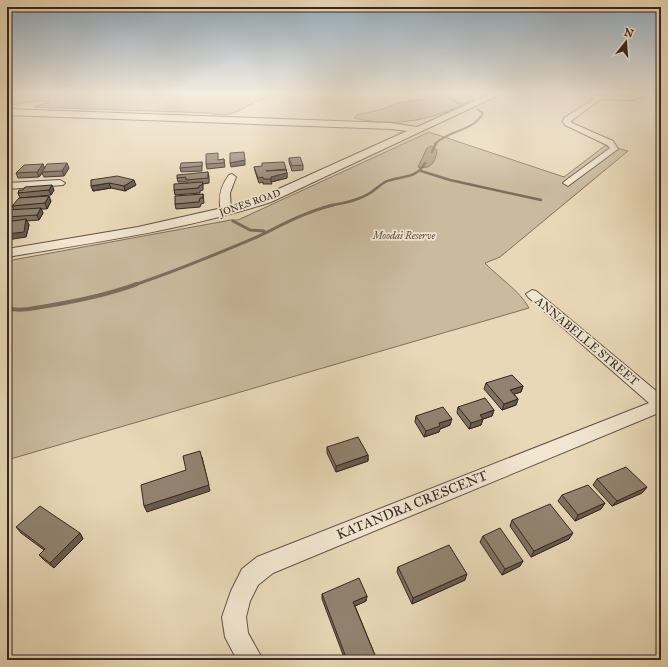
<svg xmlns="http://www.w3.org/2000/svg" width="668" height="667" font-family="'IM FELL Great Primer',serif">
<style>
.green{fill:#caba9e;stroke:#7f7060}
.water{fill:#ab9c85;stroke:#7b6d5e}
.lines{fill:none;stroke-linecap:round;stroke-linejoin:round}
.stream-far3{stroke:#7b6d5e;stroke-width:2}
.stream-far2{stroke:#7b6d5e;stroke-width:2.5}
.stream-far1{stroke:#7b6d5e;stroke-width:3}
.stream{stroke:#7b6d5e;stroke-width:4}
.minor-casing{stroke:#615348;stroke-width:2}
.tertiary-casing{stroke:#615348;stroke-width:2}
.primary-casing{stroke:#342723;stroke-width:2}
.minor{fill:#f1e6d0;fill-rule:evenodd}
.tertiary{fill:#f1e6d0;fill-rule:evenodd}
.primary{fill:#e9d8b7;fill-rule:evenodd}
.wall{fill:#7e7160;stroke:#342723}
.shaded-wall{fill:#665c4e;stroke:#342723}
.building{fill:#928370;stroke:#342723}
.labels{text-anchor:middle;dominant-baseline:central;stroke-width:3.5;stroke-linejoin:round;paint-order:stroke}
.far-street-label{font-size:10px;fill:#342723;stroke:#f1e6d0}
.far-park-label{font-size:10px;font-style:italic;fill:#5a4c42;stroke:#f1e6d0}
.street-label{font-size:12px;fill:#342723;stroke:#f1e6d0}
.near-street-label{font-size:14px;fill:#342723;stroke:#f1e6d0}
</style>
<rect width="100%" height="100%" fill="#e9d8b7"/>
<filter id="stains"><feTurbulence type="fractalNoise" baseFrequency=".005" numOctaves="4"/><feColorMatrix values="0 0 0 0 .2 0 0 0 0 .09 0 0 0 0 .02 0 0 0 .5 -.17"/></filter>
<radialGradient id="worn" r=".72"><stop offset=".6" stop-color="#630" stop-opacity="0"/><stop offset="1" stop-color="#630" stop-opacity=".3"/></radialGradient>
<path class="green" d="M 35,93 L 291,93 C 281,96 272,96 263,99 C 241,106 235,120 210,113 L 34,107 L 50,102 C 42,98 19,105 7,105 L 7,99 Z
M 425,93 L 470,93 L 469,96 L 474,98 C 439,120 394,128 354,118 L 357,115 L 383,109 L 397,103 L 424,99 Z
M 429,132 L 564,177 L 606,145 L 628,151 L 500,257 L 485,263 C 499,278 519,290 529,308 L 7,460 L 7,261 L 231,220 L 238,220 Z"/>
<path class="water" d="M 431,146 L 437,150 C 436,161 431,170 418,167 L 427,148 Z"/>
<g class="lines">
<path class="stream-far3" d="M 451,93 L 449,98 L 464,106
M 435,144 C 450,129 473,132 483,113 L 477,109"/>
<path class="stream-far2" d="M 432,152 L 436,143
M 421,171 L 450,180 L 541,200
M 329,206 C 342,203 358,201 370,193 C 375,190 380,185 385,182 C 400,175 416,180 425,163"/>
<path class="stream-far1" d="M 233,221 L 250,230 L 264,231
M 134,285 C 176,271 217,254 257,237 C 282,225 305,212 333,205"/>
<path class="stream" d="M 7,308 C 20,312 34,308 47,306 C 78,301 107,295 137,284"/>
<defs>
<path id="minor" d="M 573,93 L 614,97 L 654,93 L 632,100 L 601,99 L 571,121 L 572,123 L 613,141 L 618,149 L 568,186 L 563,183 L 565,181 L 610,148 L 607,145 L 565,125 L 563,122 L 564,118 L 594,99 Z
M 232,174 L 236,177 L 230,193 L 231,212 L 226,215 L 221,212 C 218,198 220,187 229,175 Z
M 60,180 L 65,183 L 63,185 L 7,189 L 7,183 Z
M 532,290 L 536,291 L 661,395 L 661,412 L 273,573 L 258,585 L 250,601 L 246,617 L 248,633 L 263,660 L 237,660 L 225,637 L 222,617 L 231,591 L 242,569 L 257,557 L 649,403 L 528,297 L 526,294 Z"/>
<path id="tertiary" d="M 492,93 L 503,93 L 271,202 C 185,230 96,242 7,257 L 7,249 L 138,227 L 231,206 L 263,196 L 407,131 L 391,129 L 7,115 L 7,109 L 391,123 L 417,127 Z"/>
<path id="primary" d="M 7,93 L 23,93 L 7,98 Z"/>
</defs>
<use href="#minor" class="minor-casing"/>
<use href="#tertiary" class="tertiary-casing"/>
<use href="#primary" class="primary-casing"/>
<use href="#minor" class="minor"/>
<use href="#tertiary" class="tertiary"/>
<use href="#primary" class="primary"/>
</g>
<path class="wall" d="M 289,158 L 303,165 L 303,170 L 292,171 L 289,162 Z
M 224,159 L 225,167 L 207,169 L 206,164 L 219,160 Z
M 202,162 L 202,171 L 181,172 L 180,168 Z
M 43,164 L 44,168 L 69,168 L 64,176 L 44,177 L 42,173 L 39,177 L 18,178 L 16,173 Z
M 254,167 L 286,169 L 287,173 L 287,178 L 271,182 L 272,184 L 263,184 L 263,182 L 259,183 L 255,171 Z
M 208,172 L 209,177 L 209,183 L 203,184 L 203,190 L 200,191 L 200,193 L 175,195 L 174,190 L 187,183 L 186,182 L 178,182 L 177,178 Z
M 91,180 L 136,185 L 125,191 L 111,188 L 93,191 Z
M 23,190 L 54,190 L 51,195 L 20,198 L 18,193 Z
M 203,194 L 204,203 L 201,204 L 200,207 L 176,209 L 175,204 Z
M 51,201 L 47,209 L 41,209 L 43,213 L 39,220 L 27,221 L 29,225 L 26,237 L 8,222 L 7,219 L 7,210 L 14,210 L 12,206 Z
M 486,383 L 523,386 L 521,392 L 514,394 L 518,399 L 516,405 L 502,410 L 484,389 Z
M 458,407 L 494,410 L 492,416 L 483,419 L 481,425 L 469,429 L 457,413 Z
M 416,416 L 450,425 L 440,429 L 439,432 L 424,437 L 415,422 Z
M 327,447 L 368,455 L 368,461 L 336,472 L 327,453 Z
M 597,479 L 647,487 L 642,493 L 612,506 L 593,485 Z
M 562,495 L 605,503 L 601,509 L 575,521 L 558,501 Z
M 512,520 L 569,539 L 531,557 L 510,526 Z
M 16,527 L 80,533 L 83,539 L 54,568 L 44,560 L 39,555 L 44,550 L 21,533 Z
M 483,536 L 523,561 L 520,566 L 502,575 L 480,542 Z
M 398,567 L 465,580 L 412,604 L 397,572 Z
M 322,594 L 367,596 L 366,601 L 355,606 L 377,660 L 345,660 L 322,599 Z"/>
<path class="shaded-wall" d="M 245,160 L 245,165 L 231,167 L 230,163 Z
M 67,163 L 69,168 L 64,176 L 62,171 Z
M 43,164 L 45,169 L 42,172 L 42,173 L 39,177 L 37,172 Z
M 286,169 L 286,173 L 287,173 L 287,178 L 271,182 L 271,179 L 266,171 Z
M 134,180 L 136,185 L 125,191 L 124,186 Z
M 109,183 L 111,188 L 93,191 L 91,186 Z
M 52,185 L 54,190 L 51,195 L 49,190 Z
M 49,196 L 51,201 L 47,209 L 45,203 Z
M 41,208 L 43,213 L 39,220 L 37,215 Z
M 26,219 L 29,225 L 26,237 L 7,240 L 7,234 Z
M 523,386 L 521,392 L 508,396 L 510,390 Z
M 518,399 L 516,405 L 502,410 L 504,404 Z
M 494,410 L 492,416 L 483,419 L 481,425 L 469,429 L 471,423 L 480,415 Z
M 452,419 L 450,425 L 440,429 L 439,432 L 424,437 L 426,431 L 439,423 Z
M 368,455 L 368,461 L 336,472 L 336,466 Z
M 202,457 L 210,491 L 147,512 L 144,506 Z
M 647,487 L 642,493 L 612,506 L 617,501 Z
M 605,503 L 601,509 L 575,521 L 578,515 Z
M 80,533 L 83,539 L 54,568 L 50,563 Z
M 573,533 L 569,539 L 531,557 L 534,551 Z
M 523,561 L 520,566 L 502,575 L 505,569 Z
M 467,574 L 465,580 L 412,604 L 413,598 Z
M 367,596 L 366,601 L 353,607 L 353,602 Z"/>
<path class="building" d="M 244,152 L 245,160 L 230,163 L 230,153 Z
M 218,153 L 218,160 L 224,159 L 224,163 L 206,164 L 206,154 Z
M 300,157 L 303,165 L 292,166 L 289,158 Z
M 202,162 L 202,166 L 180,168 L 181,163 Z
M 284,162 L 286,169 L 266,171 L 286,170 L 287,173 L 271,177 L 271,179 L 263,179 L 263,177 L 258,178 L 254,167 L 262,166 L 262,163 Z
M 67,163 L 62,171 L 42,172 L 47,164 Z
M 43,164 L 37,172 L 16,173 L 24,165 Z
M 208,172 L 208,178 L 186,180 L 186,177 L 177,178 L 177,175 Z
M 117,176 L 134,180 L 124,186 L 109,183 L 91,186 L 91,180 Z
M 203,182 L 202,185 L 199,186 L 199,188 L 174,190 L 174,184 Z
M 52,185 L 49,190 L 18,193 L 19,190 L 23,190 L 25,187 Z
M 203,194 L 203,198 L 200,198 L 199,202 L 175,204 L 175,196 Z
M 49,196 L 45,203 L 12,206 L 19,198 Z
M 41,208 L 37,215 L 7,217 L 8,214 L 7,214 L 7,210 Z
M 26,219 L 24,232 L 7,234 L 7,222 Z
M 512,375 L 523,386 L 510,390 L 518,399 L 504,404 L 486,383 Z
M 485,398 L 494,410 L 480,415 L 483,419 L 471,423 L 458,407 Z
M 443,407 L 452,419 L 439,423 L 440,426 L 426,431 L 416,416 Z
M 358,437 L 368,455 L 336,466 L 327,447 Z
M 200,451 L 209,485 L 144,506 L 141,485 L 186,470 L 183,456 Z
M 626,467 L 647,487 L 617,501 L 597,479 Z
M 588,485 L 605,503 L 578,515 L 562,495 Z
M 550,504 L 573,533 L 534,551 L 512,520 Z
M 40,506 L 80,533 L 50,563 L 39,555 L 45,549 L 16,527 Z
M 500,528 L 523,561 L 505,569 L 483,536 Z
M 449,545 L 467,574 L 413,598 L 398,567 Z
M 359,578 L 367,596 L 353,602 L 377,660 L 347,660 L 322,594 Z"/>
<linearGradient id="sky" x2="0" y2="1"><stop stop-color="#8faac0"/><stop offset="0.5" stop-color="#f5eddf"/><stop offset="1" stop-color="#f5eddf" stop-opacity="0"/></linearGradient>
<rect width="668" height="187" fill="url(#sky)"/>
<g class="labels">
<g class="far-street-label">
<text transform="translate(250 203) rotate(-19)">JONES ROAD</text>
</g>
<g class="far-park-label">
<text x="404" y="236">Moodai Reserve</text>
</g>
<g class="street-label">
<text transform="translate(587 341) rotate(40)">ANNABELLE STREET</text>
</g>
<g class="near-street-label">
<text transform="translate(412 505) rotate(-22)">KATANDRA CRESCENT</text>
</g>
</g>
<rect width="668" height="667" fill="none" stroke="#e9d8b7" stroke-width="24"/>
<rect x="8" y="8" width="652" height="651" fill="none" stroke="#342723" stroke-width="2"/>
<rect x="12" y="12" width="644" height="643" fill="none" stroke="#342723"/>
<g transform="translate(626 42) rotate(17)" stroke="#f1e6d0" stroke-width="3" paint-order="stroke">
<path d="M0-3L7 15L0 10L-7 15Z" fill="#342723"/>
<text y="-6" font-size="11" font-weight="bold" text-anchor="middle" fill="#342723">N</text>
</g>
<rect width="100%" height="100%" filter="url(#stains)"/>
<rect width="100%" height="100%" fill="url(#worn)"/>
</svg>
